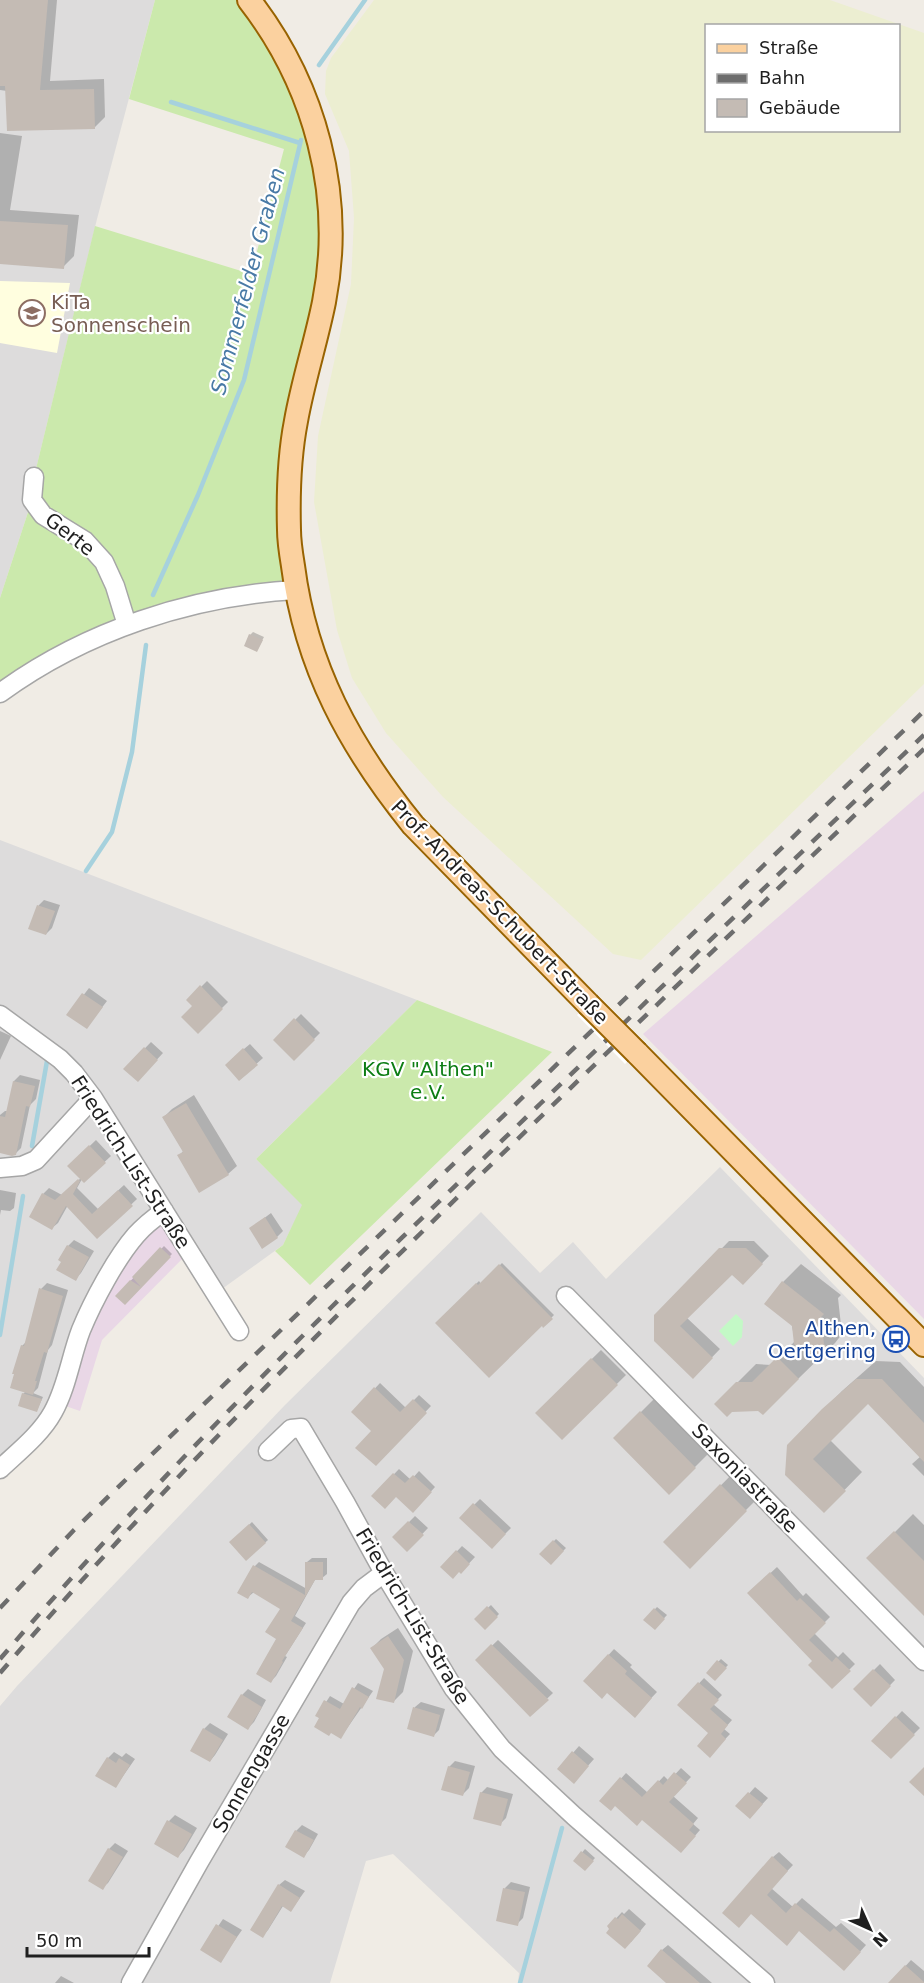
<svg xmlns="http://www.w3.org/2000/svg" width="924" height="1983" font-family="'DejaVu Sans',sans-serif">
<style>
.residential{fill:#dddcdc}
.industrial{fill:#e9d7e6}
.education{fill:#fffedf}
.farmland{fill:#eceed1;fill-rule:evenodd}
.grass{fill:#cbe9ac}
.park{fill:#c3f9c6}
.pier{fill:#fff}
.shadow{fill:#0003}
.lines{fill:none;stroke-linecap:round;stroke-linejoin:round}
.stream{stroke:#a6d1dd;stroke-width:4.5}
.building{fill:#c4bbb4}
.minor-casing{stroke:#a6a6a6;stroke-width:21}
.major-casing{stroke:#986301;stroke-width:26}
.minor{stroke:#fff;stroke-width:18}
.major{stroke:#fbd19f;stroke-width:22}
.rail{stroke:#6d6d6d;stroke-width:4.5;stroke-dasharray:12 12;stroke-linecap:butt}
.major-bridge-casing{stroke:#986301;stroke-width:26;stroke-linecap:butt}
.major-bridge{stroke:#fbd19f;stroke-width:22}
.labels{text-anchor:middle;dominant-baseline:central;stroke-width:4.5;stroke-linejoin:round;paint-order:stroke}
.education-label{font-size:20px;fill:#785e54;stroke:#fff;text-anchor:start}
.street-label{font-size:20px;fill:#1f1f1f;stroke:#fff}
.park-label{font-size:20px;fill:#0d7d14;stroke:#fff}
.transit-label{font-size:20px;fill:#164399;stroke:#fff;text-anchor:end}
.water-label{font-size:21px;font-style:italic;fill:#497aa6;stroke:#fff}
</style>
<rect width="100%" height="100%" fill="#f0ece5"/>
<path class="residential" d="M 0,0 L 155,0 L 97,219 L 34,477 L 32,500 L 0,598 Z
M 0,840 L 417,1000 L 256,1159 L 303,1205 L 283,1245 L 215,1294 L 164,1212 L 58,1400 L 0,1469 Z
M 720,1167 L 924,1378 L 924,1983 L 518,1983 L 519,1973 L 393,1854 L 366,1861 L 330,1983 L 0,1983 L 0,1706 L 17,1686 L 285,1405 L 481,1212 L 540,1273 L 573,1242 L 606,1279 Z"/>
<path class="industrial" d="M 924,791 L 924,1319 L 643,1034 Z
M 164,1211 L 189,1252 L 102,1340 L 80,1411 L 57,1403 L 104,1286 Z"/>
<path class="education" d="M 0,281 L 70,283 L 57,353 L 0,343 Z"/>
<path class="farmland" d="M 374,0 L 830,0 L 924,33 L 924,684 L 641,960 L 613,954 L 443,797 L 386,733 L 352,678 L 337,630 L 314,502 L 318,436 L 351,284 L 354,218 L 349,151 L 325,94 L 326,71 L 331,58 ZM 706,26 L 898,26 L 898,130 L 706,130 Z"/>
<path class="grass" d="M 155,0 L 249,0 L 280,45 L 330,206 L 295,423 L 296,590 L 179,609 L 0,693 L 0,598 L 32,500 L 34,477 L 95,226 L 251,274 L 284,149 L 129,99 Z
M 417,1000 L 552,1052 L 310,1285 L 275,1251 L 283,1245 L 302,1205 L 256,1159 Z"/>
<path class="park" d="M 736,1314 L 743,1321 L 742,1337 L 733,1346 L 719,1331 Z"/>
<path class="pier" d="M 598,995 L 646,1043 L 625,1064 L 577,1015 Z"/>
<path class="shadow" d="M 0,0 L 57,0 L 50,81 L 104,79 L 105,117 L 95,127 L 7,91 L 0,90 Z
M 0,133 L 22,136 L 10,210 L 79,215 L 74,256 L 63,267 L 0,249 Z
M 253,632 L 264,637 L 257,650 L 250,635 Z
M 44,900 L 60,905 L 52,928 L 46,934 L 30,928 L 39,905 Z
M 207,981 L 228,1002 L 198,1032 L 194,1006 L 188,1000 Z
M 89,988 L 107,1001 L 87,1027 L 69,1014 Z
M 301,1014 L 320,1033 L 294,1059 L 275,1040 Z
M 0,1031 L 11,1036 L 0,1060 Z
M 151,1042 L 163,1053 L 138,1080 L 125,1069 Z
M 250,1044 L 263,1058 L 239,1079 L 232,1059 Z
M 20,1075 L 40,1080 L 36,1099 L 30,1105 L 21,1148 L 15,1154 L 0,1152 L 0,1115 L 5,1111 L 8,1111 L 14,1081 Z
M 194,1095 L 237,1166 L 228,1174 L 179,1156 L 184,1150 L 164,1117 L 172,1109 Z
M 96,1140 L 111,1156 L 84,1181 L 82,1179 L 77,1188 L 98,1209 L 124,1185 L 137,1199 L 97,1237 L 68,1205 L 58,1223 L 52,1228 L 31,1216 L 43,1194 L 49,1188 L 62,1195 L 81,1178 L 69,1166 Z
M 0,1190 L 16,1193 L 14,1208 L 10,1211 L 1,1210 L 0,1215 Z
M 271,1213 L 283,1231 L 277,1237 L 251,1228 Z
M 74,1240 L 94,1251 L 81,1273 L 75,1279 L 68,1246 Z
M 729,1241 L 754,1241 L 769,1256 L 743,1283 L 732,1273 L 687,1318 L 720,1349 L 693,1377 L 656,1316 Z
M 164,1246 L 172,1254 L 125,1303 L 117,1295 Z
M 502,1263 L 554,1315 L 543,1326 L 542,1324 L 437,1323 L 479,1281 L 481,1284 Z
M 801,1264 L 841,1295 L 838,1298 L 841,1325 L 846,1329 L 835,1343 L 763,1413 L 759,1409 L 716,1404 L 756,1364 L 772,1365 L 795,1341 L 783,1282 Z
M 47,1283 L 68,1290 L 52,1345 L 48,1350 L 38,1388 L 33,1393 L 43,1397 L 37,1410 L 23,1394 L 25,1392 L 22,1346 L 26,1342 L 41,1289 Z
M 601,1350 L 626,1375 L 562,1438 L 537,1413 Z
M 876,1361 L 900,1362 L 924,1387 L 924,1476 L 912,1464 L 921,1456 L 868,1402 L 830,1440 L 862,1472 L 824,1511 L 789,1445 L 842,1391 Z
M 380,1383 L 406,1408 L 419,1395 L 431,1406 L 376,1464 L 373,1431 L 353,1412 Z
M 659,1394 L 713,1449 L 669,1493 L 615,1438 Z
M 739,1467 L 764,1492 L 690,1566 L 665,1542 Z
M 399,1469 L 411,1480 L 419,1471 L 435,1487 L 413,1511 L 396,1495 L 373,1496 Z
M 480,1499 L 511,1528 L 492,1547 L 461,1518 Z
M 913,1514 L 924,1525 L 924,1608 L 869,1558 Z
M 415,1516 L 428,1528 L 407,1550 L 394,1537 Z
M 252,1522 L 268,1540 L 247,1559 L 231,1542 Z
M 556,1539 L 566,1548 L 551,1563 L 541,1554 Z
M 462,1546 L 475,1557 L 461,1572 L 442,1567 Z
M 312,1558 L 327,1558 L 327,1574 L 322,1578 L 316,1578 L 295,1616 L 306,1623 L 285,1656 L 287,1657 L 276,1676 L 271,1681 L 282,1608 L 254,1592 L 248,1597 L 255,1566 L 259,1562 L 307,1589 L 307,1562 Z
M 777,1567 L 803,1596 L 806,1593 L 830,1617 L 814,1633 L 838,1657 L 843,1652 L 855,1664 L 832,1687 L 814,1661 L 749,1593 Z
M 491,1605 L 499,1614 L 485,1628 L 476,1619 Z
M 657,1607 L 667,1615 L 655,1628 L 645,1620 Z
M 398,1628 L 413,1651 L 403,1692 L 394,1701 L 385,1668 L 372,1648 L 381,1639 Z
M 498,1640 L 553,1693 L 530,1715 L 477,1660 Z
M 614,1649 L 632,1665 L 630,1667 L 657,1692 L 640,1710 L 585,1681 Z
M 721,1659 L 728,1665 L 715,1679 L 708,1672 Z
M 880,1664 L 895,1680 L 871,1705 L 855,1689 Z
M 704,1678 L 722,1695 L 713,1704 L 732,1720 L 724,1729 L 730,1734 L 714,1751 L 710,1733 L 679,1705 Z
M 358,1683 L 373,1691 L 341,1737 L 317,1716 L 330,1696 L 344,1704 Z
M 248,1689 L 266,1700 L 254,1722 L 248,1728 L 242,1695 Z
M 421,1702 L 445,1709 L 439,1730 L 433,1736 L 409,1728 L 415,1707 Z
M 902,1711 L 920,1728 L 891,1757 L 873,1741 Z
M 210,1723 L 228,1734 L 215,1755 L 210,1761 L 204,1729 Z
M 579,1746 L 594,1759 L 579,1776 L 559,1769 Z
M 114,1752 L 122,1757 L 126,1753 L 135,1759 L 116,1786 L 108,1758 Z
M 455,1761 L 475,1766 L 469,1788 L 463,1794 L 449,1767 Z
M 681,1768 L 691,1777 L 673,1796 L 698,1818 L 693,1824 L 700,1830 L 686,1846 L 643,1818 L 616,1804 L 601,1801 L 626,1773 L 648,1793 L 664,1776 L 669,1781 Z
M 487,1787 L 513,1794 L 506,1818 L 500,1824 L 481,1793 Z
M 755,1787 L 768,1798 L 756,1811 L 738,1806 Z
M 175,1815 L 197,1828 L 184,1850 L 178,1856 L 169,1821 Z
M 302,1825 L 318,1834 L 309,1850 L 303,1856 L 296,1831 Z
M 115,1843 L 128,1851 L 108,1883 L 102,1888 L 109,1849 Z
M 585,1849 L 595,1858 L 585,1869 L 575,1861 Z
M 779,1852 L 793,1865 L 771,1888 L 793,1907 L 802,1898 L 836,1927 L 841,1923 L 866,1945 L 850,1963 L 800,1929 L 751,1913 L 773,1857 Z
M 285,1880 L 305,1891 L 291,1910 L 283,1906 L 268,1930 L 262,1936 L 279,1885 Z
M 511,1882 L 530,1887 L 523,1918 L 517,1924 L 505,1888 Z
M 629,1909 L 646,1924 L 631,1942 L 609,1926 L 622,1912 L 624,1914 Z
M 223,1919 L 242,1930 L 220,1961 L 202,1950 Z
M 668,1945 L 712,1983 L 668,1983 L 662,1950 Z
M 911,1960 L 924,1971 L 924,1983 L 890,1983 Z
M 61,1976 L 74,1983 L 55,1983 Z"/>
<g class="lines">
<path class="stream" d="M 319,65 L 365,0
M 171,102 L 300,143
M 153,595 L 198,495 L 244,380 L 301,140
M 86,871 L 112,832 L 132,752 L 146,645
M 32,1146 L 47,1061
M 0,1335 L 23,1196
M 520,1983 L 562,1828"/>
</g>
<path class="building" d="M 0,0 L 48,0 L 40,90 L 94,89 L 95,129 L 7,131 L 5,86 L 0,86 Z
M 0,221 L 68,225 L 64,269 L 0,264 Z
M 249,634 L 263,640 L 257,652 L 244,646 Z
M 37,905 L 55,911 L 46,935 L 28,929 Z
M 200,985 L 223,1009 L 198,1034 L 181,1017 L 192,1006 L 186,1000 Z
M 82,993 L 103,1007 L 87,1029 L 66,1015 Z
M 294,1018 L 315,1040 L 294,1061 L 273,1040 Z
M 144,1047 L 158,1060 L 138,1082 L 123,1069 Z
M 243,1048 L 258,1065 L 239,1081 L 225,1065 Z
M 13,1081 L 35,1086 L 30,1107 L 26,1106 L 16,1155 L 12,1156 L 0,1153 L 0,1116 L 5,1117 Z
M 186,1103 L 229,1175 L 199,1193 L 177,1155 L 183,1152 L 162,1117 Z
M 89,1145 L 106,1163 L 84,1183 L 67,1166 Z
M 78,1179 L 80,1181 L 73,1194 L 92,1214 L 118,1190 L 133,1206 L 97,1239 L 66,1206 L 52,1230 L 29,1217 L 42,1193 L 55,1200 Z
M 265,1217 L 278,1238 L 262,1249 L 249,1228 Z
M 67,1245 L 89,1257 L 76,1281 L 56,1270 L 61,1262 L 58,1260 Z
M 160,1247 L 171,1257 L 125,1305 L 115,1296 L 130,1280 L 141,1287 L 132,1277 Z
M 719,1248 L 746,1248 L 763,1264 L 743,1285 L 732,1275 L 680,1326 L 713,1358 L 693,1379 L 654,1341 L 654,1315 Z
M 499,1264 L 553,1319 L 543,1328 L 542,1326 L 489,1378 L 435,1323 L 476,1283 L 478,1285 Z
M 782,1281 L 824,1314 L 821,1317 L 824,1344 L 829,1348 L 817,1363 L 794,1344 L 792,1326 L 764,1304 Z
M 39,1288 L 63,1296 L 47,1353 L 44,1352 L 35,1381 L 37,1381 L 33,1395 L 10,1388 L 14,1374 L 12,1374 L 21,1345 L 24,1346 Z
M 777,1357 L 799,1379 L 763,1415 L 758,1411 L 732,1412 L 727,1417 L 714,1404 L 736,1382 L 752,1382 Z
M 591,1358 L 618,1385 L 562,1440 L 535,1413 Z
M 856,1379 L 882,1379 L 924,1423 L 924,1462 L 868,1404 L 813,1459 L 846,1491 L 824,1513 L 785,1475 L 787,1445 L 822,1409 Z
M 374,1387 L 400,1412 L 413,1399 L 427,1413 L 376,1466 L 355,1448 L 371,1431 L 351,1412 Z
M 22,1393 L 42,1399 L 37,1412 L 18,1406 Z
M 640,1411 L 696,1468 L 669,1495 L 613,1438 Z
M 393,1473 L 405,1483 L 413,1475 L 432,1492 L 413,1513 L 396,1497 L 385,1509 L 371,1496 Z
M 720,1484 L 747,1511 L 690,1569 L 663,1542 Z
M 473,1503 L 506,1534 L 492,1549 L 459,1518 Z
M 408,1521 L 424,1535 L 407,1552 L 392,1537 Z
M 249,1524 L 266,1543 L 246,1561 L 229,1542 Z
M 894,1531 L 924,1561 L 924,1616 L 866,1558 Z
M 553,1540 L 564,1551 L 551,1565 L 539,1554 Z
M 456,1550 L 470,1564 L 461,1574 L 459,1572 L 453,1579 L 440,1567 Z
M 305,1562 L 323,1562 L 323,1580 L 315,1580 L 291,1621 L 303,1628 L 282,1661 L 283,1662 L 271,1683 L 256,1674 L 276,1639 L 265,1632 L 280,1609 L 252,1592 L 248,1599 L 237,1593 L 253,1565 L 305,1595 Z
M 770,1572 L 797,1601 L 800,1598 L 826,1623 L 809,1640 L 832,1662 L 836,1657 L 851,1671 L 832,1689 L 808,1665 L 812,1661 L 747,1593 Z
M 487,1606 L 498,1617 L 485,1630 L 474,1619 Z
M 654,1608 L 665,1619 L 655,1630 L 643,1620 Z
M 388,1636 L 404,1660 L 394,1703 L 376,1699 L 384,1669 L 370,1648 Z
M 491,1644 L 549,1700 L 530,1717 L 475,1660 Z
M 608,1654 L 627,1671 L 625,1674 L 652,1698 L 635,1718 L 607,1693 L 602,1699 L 583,1681 Z
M 717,1660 L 727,1668 L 715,1681 L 706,1673 Z
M 873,1669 L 891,1686 L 871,1707 L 853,1689 Z
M 698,1682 L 719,1700 L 710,1709 L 728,1725 L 721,1734 L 726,1739 L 710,1758 L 697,1746 L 708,1733 L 677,1705 Z
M 352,1687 L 369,1697 L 362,1709 L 360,1707 L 341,1739 L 331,1733 L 329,1736 L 314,1727 L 319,1718 L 315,1716 L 324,1700 L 340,1709 Z
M 241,1694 L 262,1707 L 248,1730 L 227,1717 Z
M 413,1707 L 440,1715 L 434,1737 L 407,1729 Z
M 895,1716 L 915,1735 L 891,1759 L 871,1741 Z
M 203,1728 L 223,1740 L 210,1762 L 190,1751 Z
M 572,1751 L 589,1766 L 574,1784 L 557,1769 Z
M 107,1757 L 116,1763 L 119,1758 L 130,1765 L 116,1788 L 95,1776 Z
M 448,1766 L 470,1772 L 463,1796 L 441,1790 Z
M 924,1767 L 924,1796 L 909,1782 Z
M 674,1772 L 687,1783 L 669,1802 L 694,1824 L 689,1830 L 696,1836 L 681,1853 L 642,1820 L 637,1826 L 615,1806 L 611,1811 L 599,1801 L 620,1777 L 642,1797 L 658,1780 L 663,1785 Z
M 480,1792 L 508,1799 L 501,1826 L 473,1819 Z
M 748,1792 L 763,1804 L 750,1819 L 735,1806 Z
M 167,1820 L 192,1834 L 178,1858 L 154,1844 Z
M 295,1830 L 314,1840 L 304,1858 L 285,1847 Z
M 108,1848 L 123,1857 L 103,1890 L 88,1881 Z
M 581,1851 L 594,1861 L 585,1871 L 573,1861 Z
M 772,1856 L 788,1871 L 767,1895 L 786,1913 L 795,1903 L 830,1932 L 834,1928 L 861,1952 L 844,1971 L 799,1931 L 787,1946 L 751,1914 L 739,1928 L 722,1913 Z
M 278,1884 L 300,1898 L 291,1912 L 282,1906 L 263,1938 L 250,1930 Z
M 503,1888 L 525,1892 L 518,1926 L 496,1921 Z
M 622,1914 L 641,1931 L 625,1949 L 606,1933 L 609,1929 L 607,1926 L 615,1917 L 618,1919 Z
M 216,1924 L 237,1937 L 221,1963 L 200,1950 Z
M 661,1949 L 700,1983 L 666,1983 L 647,1966 Z
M 905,1965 L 924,1982 L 924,1983 L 888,1983 Z"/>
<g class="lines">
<defs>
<path id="minor" d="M 34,477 L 32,500 L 43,515 L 85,541 L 104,562 L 115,586 L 127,625
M 0,693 C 85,631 191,596 296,590
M 0,1015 L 60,1059 L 74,1073 L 93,1098 L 239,1331
M 0,1168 L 22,1166 L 36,1160 L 93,1098
M 566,1296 L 924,1661
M 268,1451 L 291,1429 L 301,1428 L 345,1502 L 384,1573 L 454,1689 L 502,1749 L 574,1816 L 765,1983
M 0,1469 C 18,1452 41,1434 53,1412 C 67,1387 71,1356 81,1330 C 93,1301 116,1258 136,1235 C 144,1226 154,1218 164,1211
M 131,1983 L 199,1862 L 351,1603 L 364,1588 L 384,1573"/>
<path id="major" d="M 249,0 C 315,85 345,195 324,302 C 316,342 303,381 296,421 C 289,457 288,494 289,530 C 289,542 291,554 293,566 C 306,667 350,747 413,825 L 588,1004
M 637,1053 L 924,1345"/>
</defs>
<use href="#minor" class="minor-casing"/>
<use href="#major" class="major-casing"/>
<use href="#minor" class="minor"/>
<use href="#major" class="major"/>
<path class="rail" d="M 0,1608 L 74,1530 L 177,1430 L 924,711
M 0,1659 C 169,1463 354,1283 540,1104 C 668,981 796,857 924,735
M 0,1673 C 147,1502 307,1344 469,1186 C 620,1040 772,894 924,749"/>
<defs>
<path id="major-bridge" d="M 588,1004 L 637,1053"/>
</defs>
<use href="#major-bridge" class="major-bridge-casing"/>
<use href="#major-bridge" class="major-bridge"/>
</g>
<defs>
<symbol id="school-ring" viewBox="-11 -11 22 22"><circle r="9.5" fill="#fff" stroke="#8d6e63" stroke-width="1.5"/><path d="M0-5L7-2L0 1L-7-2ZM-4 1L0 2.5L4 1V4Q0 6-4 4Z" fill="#8d6e63"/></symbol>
<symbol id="bus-ring" viewBox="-11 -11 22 22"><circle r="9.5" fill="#fff" stroke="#1a4fb4" stroke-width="1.5"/><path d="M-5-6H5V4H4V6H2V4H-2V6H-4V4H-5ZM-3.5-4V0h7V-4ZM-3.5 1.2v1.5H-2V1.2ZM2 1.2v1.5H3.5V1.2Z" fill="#1a4fb4"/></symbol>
</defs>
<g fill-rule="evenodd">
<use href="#school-ring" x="17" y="298" width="30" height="30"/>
<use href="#bus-ring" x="881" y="1324" width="30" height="30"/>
</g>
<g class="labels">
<g class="education-label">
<text x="51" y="302">KiTa<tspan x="51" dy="23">Sonnenschein</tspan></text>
</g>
<g class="street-label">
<text transform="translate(70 534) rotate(38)">Gerte</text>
<text transform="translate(500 912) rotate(46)">Prof.-Andreas-Schubert-Straße</text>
<text transform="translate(131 1162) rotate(57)">Friedrich-List-Straße</text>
<text transform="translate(745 1478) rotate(46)">Saxoniastraße</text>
<text transform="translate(413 1616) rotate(59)">Friedrich-List-Straße</text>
<text transform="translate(251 1773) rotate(-60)">Sonnengasse</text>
</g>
<g class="park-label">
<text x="428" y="1069">KGV "Althen"<tspan x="428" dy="23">e.V.</tspan></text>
</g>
<g class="transit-label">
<text x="876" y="1328">Althen,<tspan x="876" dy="23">Oertgering</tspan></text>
</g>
<g class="water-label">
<text transform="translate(248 281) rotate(-75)">Sommerfelder Graben</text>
</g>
</g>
<rect x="705" y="24" width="195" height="108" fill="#ffffff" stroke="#a5a5a5" stroke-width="1.5"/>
<rect x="717" y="44" width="30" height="9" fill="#fbd19f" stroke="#a5a5a5" stroke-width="1.5"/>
<text x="759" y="54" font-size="18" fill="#1f1f1f">Straße</text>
<rect x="717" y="74" width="30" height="9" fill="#6d6d6d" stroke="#a5a5a5" stroke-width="1.5"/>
<text x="759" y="84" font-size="18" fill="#1f1f1f">Bahn</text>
<rect x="717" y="99" width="30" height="18" fill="#c4bbb4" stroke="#a5a5a5" stroke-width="1.5"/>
<text x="759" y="114" font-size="18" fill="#1f1f1f">Gebäude</text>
<g transform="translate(870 1929) rotate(135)" stroke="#ffffff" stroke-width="4.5" paint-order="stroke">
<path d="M0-4.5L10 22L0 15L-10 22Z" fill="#1f1f1f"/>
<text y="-9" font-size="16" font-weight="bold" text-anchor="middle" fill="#1f1f1f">N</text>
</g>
<path d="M27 1947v9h122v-9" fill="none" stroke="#1f1f1f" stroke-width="3"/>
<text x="36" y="1947" font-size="18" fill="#1f1f1f" stroke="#ffffff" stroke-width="4.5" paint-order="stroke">50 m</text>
</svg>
